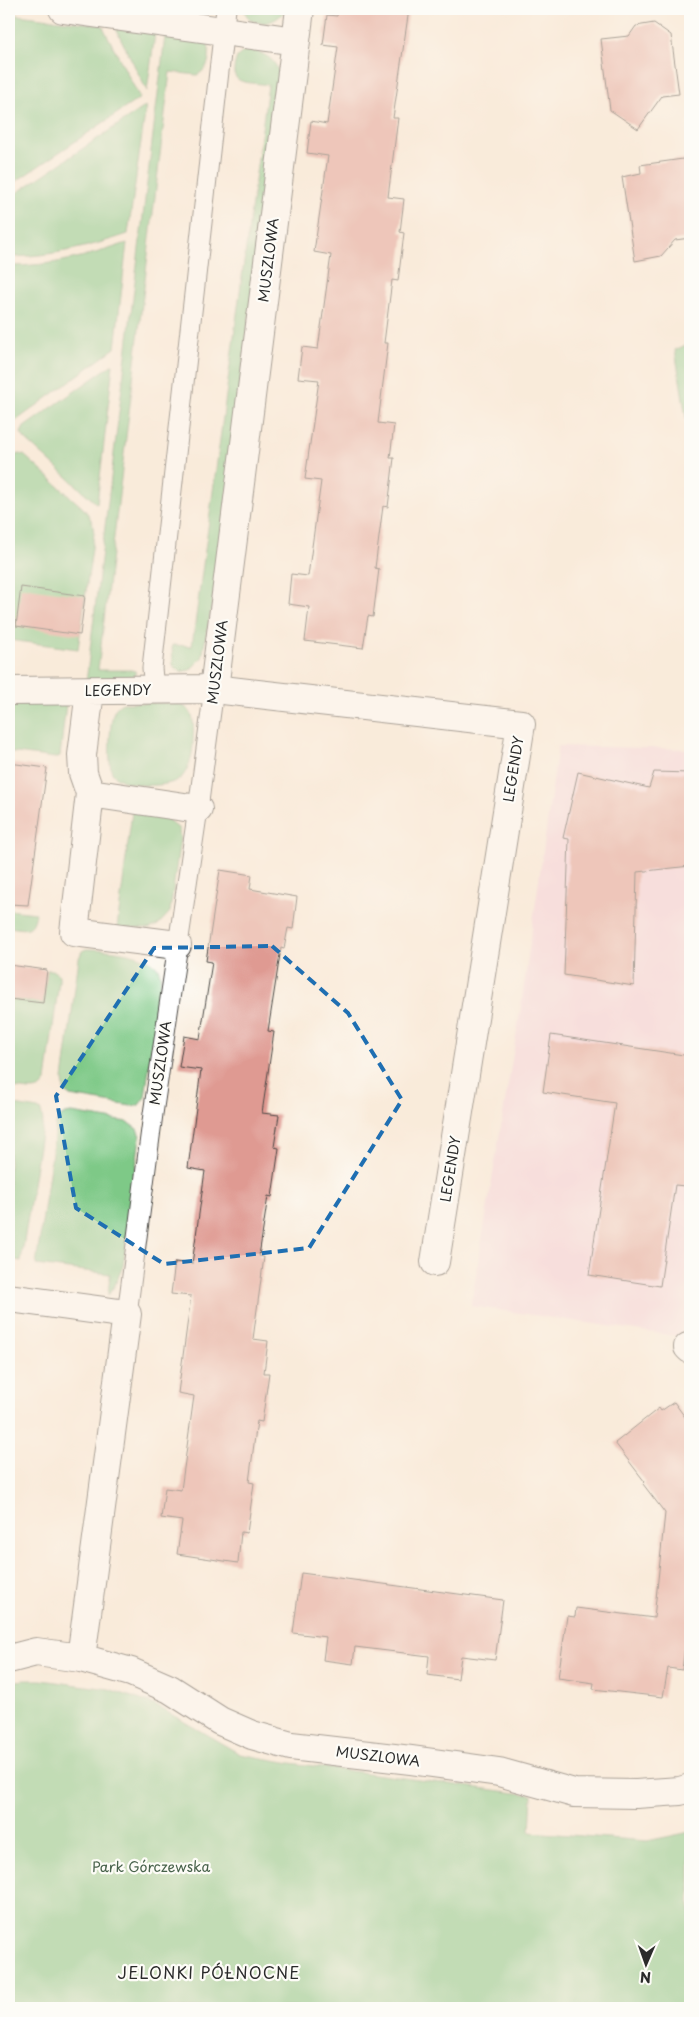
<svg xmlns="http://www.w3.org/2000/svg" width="699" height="2017" font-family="'Playpen Sans',sans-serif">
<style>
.built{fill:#f4cfdd}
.green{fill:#7ec987;stroke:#547a59}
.building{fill:#df9a92}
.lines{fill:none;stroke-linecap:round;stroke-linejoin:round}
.lane-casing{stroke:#4a4845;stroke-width:21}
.street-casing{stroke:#4a4845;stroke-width:30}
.lane{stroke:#fff;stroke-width:19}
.street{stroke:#fff;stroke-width:28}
.marked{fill:none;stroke:#1f6fb2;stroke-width:4;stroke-dasharray:10 6;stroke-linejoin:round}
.labels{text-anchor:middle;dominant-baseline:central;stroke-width:4.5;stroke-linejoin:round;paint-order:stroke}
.street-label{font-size:14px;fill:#2b2b2b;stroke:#fdfcf7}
.park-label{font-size:14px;fill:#48624b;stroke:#fdfcf7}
.quarter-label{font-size:16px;letter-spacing:1px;fill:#2b2b2b;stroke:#fdfcf7}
</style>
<rect width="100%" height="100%" fill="#fdfcf7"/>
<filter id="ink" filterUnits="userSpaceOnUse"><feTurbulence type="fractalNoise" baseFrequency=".02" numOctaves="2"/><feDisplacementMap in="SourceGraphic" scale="10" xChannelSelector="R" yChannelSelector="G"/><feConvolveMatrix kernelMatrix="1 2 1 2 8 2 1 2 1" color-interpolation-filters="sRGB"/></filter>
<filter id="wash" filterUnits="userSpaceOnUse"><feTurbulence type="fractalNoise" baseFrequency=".0096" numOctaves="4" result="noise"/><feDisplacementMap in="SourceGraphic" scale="20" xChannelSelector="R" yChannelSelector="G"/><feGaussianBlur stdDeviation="1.12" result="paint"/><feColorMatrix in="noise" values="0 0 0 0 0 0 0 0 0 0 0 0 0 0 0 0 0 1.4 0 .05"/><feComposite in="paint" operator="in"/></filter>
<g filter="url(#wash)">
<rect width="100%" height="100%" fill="#f9ebda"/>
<path class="built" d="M 558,746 L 690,749 L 690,1338 L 471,1306 L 521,1006 Z"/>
<path class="green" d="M 244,9 L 285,9 C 278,25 249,30 244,9 Z
M 9,14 L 102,25 L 140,98 L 9,186 Z
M 116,29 L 155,34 L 147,91 Z
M 165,36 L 203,41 L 208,44 C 211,57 209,69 197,75 L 170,72 L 98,670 L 131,670 L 135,671 L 136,674 L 135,676 L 86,682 Z
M 250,50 C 265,54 273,57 279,72 L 217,578 L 202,658 L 190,670 L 180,672 L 173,666 L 172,645 L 192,646 L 268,85 C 247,81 226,87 237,57 L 243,52 Z
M 146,106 L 128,234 C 86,248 53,256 9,257 L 9,198 Z
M 127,243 L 115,348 L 9,426 L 9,266 C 53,266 85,257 127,243 Z
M 690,343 L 690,441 L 675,350 Z
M 113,364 L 97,504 L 25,439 L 21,433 L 24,427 Z
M 19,454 L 24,455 L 83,508 C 91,517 93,523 94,534 L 78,649 L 9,640 L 9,489 L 11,464 L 14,456 Z
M 123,703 C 136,703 149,703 162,703 C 192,703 195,712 193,741 C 193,754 190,767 182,777 C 170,789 124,788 113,774 C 107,766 110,724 113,714 C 115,708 118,705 123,703 Z
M 9,704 L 66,704 L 60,756 L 55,758 L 9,752 Z
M 132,812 L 166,818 L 179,829 L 180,839 L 170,912 L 158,925 L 149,929 L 117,928 Z
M 9,910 L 36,913 C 33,933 25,929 9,927 Z
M 86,949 C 104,949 147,952 158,968 C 160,971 160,976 161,980 L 145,1097 L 139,1105 L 131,1106 L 70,1096 L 64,1091 L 63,1079 L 79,958 L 82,951 Z
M 47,970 L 52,970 L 59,975 L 59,981 L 46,1081 C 41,1096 21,1088 9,1087 L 9,999 L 43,1003 Z
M 9,1104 L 38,1109 L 41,1111 L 43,1121 L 21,1261 L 9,1259 Z
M 72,1113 L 127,1122 L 137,1129 L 140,1136 L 123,1266 L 115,1285 L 108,1295 L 110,1274 L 36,1265 L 56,1124 C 59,1116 63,1114 72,1113 Z
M 24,1680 L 41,1680 L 109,1689 L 155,1705 L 240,1754 L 291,1763 L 532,1795 L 530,1832 L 647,1841 L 690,1832 L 690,2008 L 9,2008 L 9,1682 Z"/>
<g id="blocks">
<path class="building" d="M 338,9 L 409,9 L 393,118 L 398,118 L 388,197 L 404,199 L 400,232 L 404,233 L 398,281 L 392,280 L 384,343 L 388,343 L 378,423 L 394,425 L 390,458 L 394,458 L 388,507 L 383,506 L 375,568 L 379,569 L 373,617 L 368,616 L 363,648 L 305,641 L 309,607 L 288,604 L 291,574 L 308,576 L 321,481 L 305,479 L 319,380 L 298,378 L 302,347 L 318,349 L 331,255 L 314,252 L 328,156 L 307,153 L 311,121 L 327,124 L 338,47 L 323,45 L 327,15 L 337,16 Z
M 654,23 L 671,35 L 679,94 L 662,96 L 638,129 L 610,110 L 601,39 L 629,36 L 636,26 Z
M 690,158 L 690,238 L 675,240 L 661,256 L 635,261 L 622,177 L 641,173 L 640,165 Z
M 21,587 L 85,596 L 80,635 L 16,626 Z
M 9,763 L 47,768 L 28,905 L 9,904 Z
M 578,772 L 649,788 L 654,772 L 690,773 L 690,866 L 637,872 L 634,986 L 564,975 L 569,839 L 563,838 Z
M 220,870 L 252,875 L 250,889 L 297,897 L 293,929 L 288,928 L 284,949 L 281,948 L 268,1031 L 274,1032 L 262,1113 L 279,1115 L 274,1147 L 279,1148 L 272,1197 L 268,1196 L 259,1256 L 264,1257 L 253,1339 L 268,1341 L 264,1373 L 269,1373 L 262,1422 L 257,1421 L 249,1482 L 254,1483 L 247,1533 L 241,1532 L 238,1563 L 177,1554 L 182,1521 L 161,1518 L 165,1488 L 181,1490 L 194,1396 L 178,1393 L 191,1296 L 171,1294 L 175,1262 L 192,1264 L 205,1171 L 188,1168 L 201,1070 L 179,1067 L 184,1036 L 200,1039 L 212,962 L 206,961 Z
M 9,965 L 47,970 L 43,1003 L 9,999 Z
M 551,1035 L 690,1056 L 690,1154 L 685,1186 L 675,1185 L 660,1286 L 589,1275 L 615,1103 L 543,1092 Z
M 674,1402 L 690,1424 L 690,1605 L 682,1670 L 668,1668 L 663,1697 L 593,1689 L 594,1683 L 558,1678 L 567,1616 L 575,1617 L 576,1608 L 654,1618 L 665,1513 L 643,1484 L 645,1482 L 615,1443 L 659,1408 L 661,1411 Z
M 301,1573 L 503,1600 L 495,1660 L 461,1656 L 458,1679 L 427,1675 L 429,1656 L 355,1647 L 353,1664 L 323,1660 L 326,1637 L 293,1633 Z"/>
</g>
</g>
<g filter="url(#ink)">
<use href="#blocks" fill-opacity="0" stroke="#4a4845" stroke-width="1"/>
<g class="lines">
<defs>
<path id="lane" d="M 154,689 L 152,668 L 226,9
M 127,1314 L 153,1114 L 198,809 L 214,689"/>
<path id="street" d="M 63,9 L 296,41
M 214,689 L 300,9
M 9,691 L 214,689 L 521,724 L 435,1262
M 90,691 L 82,755 L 83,773 L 90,793 L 74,932 L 177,945
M 90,793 L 198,809
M 9,1298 L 127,1314 L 81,1658
M 688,1347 L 690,1349
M 9,1659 L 36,1652 L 81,1658 L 131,1672 L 170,1689 L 220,1721 L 252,1735 L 291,1746 L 411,1760 L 499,1772 L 574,1793 L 636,1794 L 680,1791 L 690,1788"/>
</defs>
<use href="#lane" class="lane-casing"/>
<use href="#street" class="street-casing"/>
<use href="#lane" class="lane"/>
<use href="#street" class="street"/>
</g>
</g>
<path d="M0 0H699V2017H0ZM 272,946 L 348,1013 L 402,1100 L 309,1248 L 164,1264 L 76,1208 L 56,1096 L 154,948 Z" fill="#f9ebda" fill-opacity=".55" fill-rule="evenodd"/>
<path class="marked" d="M 272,946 L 348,1013 L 402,1100 L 309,1248 L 164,1264 L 76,1208 L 56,1096 L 154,948 Z"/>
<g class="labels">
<g class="street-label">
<text transform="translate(268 260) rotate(-83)">MUSZLOWA</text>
<text transform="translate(217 662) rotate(-83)">MUSZLOWA</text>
<text transform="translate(118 690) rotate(-1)">LEGENDY</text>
<text transform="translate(513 769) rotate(-81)">LEGENDY</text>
<text transform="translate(160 1063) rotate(-82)">MUSZLOWA</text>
<text transform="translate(450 1169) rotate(-81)">LEGENDY</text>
<text transform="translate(378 1756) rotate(7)">MUSZLOWA</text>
</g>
<g class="park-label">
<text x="151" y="1866">Park Górczewska</text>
</g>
<g class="quarter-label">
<text x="209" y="1972">JELONKI PÓŁNOCNE</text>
</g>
</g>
<rect width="699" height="2017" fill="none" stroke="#fdfcf7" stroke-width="30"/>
<g transform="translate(646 1964) rotate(182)" stroke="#fdfcf7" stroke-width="4" paint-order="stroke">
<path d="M0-4L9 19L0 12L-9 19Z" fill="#2b2b2b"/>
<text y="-8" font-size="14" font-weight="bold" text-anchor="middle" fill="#2b2b2b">N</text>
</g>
</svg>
